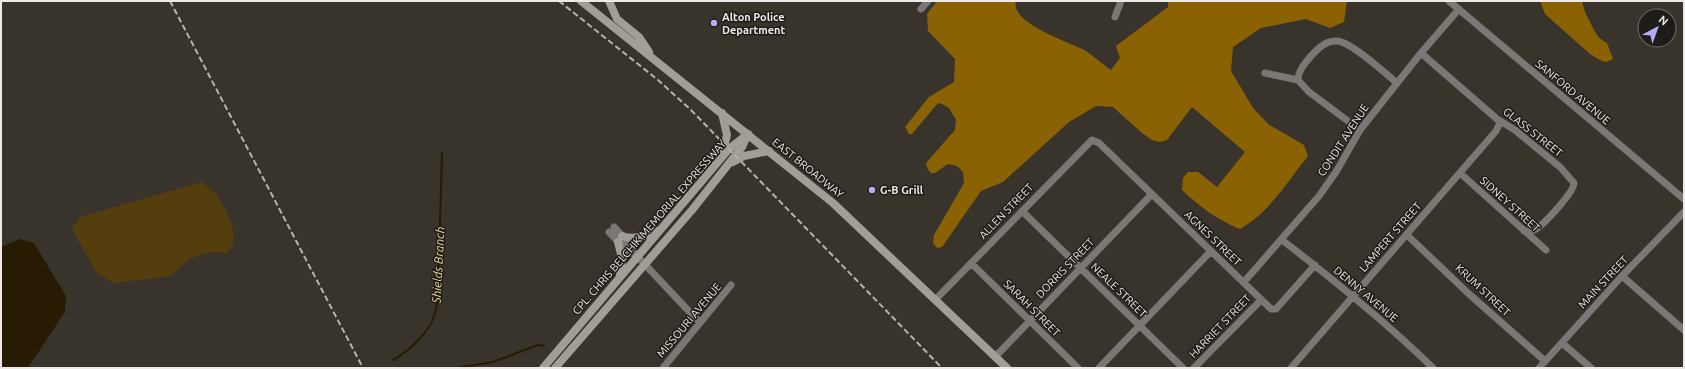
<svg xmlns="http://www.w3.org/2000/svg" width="1685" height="369" font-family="Ubuntu,sans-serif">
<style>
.green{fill:#553e0e}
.forest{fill:#8a6203}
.water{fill:#281b03}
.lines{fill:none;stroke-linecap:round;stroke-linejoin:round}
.stream{stroke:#281b03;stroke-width:2}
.street{stroke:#7a7774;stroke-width:7}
.secondary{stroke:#a19d97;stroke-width:8}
.rail{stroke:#b6b2ad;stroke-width:2;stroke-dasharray:6 3;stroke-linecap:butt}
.poi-dot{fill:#b7abf8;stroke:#1e1c18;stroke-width:1.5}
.labels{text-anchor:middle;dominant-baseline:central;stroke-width:3;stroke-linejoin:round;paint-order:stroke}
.poi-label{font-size:11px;font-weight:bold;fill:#edeae6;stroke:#1e1c18;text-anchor:start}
.street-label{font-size:11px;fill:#edeae6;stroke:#1e1c18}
.water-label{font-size:12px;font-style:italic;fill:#f8d79d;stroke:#1e1c18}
</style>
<rect width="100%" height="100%" fill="#38342c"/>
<path class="green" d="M 202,182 C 207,187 214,191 218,197 C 228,211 242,241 227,253 L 212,252 L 191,258 L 170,276 L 113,283 L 96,272 L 71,227 L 83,216 Z"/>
<path class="forest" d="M 937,1 L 1016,1 C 1010,24 1071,42 1086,51 C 1095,57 1102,64 1111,70 L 1120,58 L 1116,46 L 1168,7 L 1168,1 L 1347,1 L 1344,22 L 1330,28 L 1306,19 L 1261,28 L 1233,47 L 1231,71 L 1253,108 L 1268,124 L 1304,145 L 1308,156 C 1287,182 1269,213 1240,229 C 1217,220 1199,206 1182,190 L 1183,178 L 1188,172 L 1198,172 L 1217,187 L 1245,152 L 1192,107 L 1167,140 L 1160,142 L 1152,140 L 1142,133 L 1113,107 L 1096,106 L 1069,122 L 1003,182 L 981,191 L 942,247 L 937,248 L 933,243 L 934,235 L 964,183 L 963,172 L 957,166 L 948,164 L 935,173 L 931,173 L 927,168 L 926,163 L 955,130 L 956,120 L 949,108 L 942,104 L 938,103 L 912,134 L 909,134 L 905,127 L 929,97 L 954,82 L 955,59 L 928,31 L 927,14 Z
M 1540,1 L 1582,1 L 1585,12 L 1594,30 L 1599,38 L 1607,43 L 1613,59 L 1606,62 L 1600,60 L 1590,54 L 1545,14 Z"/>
<path class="water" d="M 20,239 L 34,243 L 66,296 L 65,312 L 28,368 L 1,368 L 1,247 Z"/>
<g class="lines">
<path class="stream" d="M 393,360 C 410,350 428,334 435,314 C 437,307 437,299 438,292 L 442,152
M 443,368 L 444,368
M 456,368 L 493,362 L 538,345 L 544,346"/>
<path class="street" d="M 1449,1 L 1684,199
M 921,9 L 928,1
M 1115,17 L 1121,1
M 1421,53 L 1497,119 L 1515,130 L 1538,149 L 1560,167 L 1574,183 C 1574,192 1543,226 1534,230 C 1531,231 1528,231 1524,231
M 1265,73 L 1298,80 L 1309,92 L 1360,130
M 1298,80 C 1298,71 1305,63 1311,56 C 1317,49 1327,40 1337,41 C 1350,41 1385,73 1397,83
M 1460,173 L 1546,250
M 1022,211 L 1183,368
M 614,227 L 628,242 L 637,256 L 700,323
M 609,232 L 625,249 L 637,256
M 1407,235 L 1469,294 L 1545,361
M 1282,240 C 1334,280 1386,322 1433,368
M 971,263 L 1078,368
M 1622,276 L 1684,330
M 1244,282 L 1319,196 L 1336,172 L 1360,130 L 1421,53 L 1459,9
M 936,299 L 1092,140 L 1099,143 L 1271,309 L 1276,309 L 1315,265
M 1562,343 L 1591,368
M 995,357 L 1152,194
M 663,368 L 731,285
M 1099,368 L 1211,251
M 1194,368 L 1261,300
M 1291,368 L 1496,131 L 1500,123 L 1498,120
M 1539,368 L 1622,276 L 1684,212"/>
<path class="secondary" d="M 581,1 L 833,203 L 1007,368
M 609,1 L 617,19 L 639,37 L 649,52
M 722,154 L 727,135 L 722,113
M 733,162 L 744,156 L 769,151
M 622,236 C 634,240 645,237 656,231
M 618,242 L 622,258 L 620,275
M 543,368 L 729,149 L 748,134
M 555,368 L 692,210 L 742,147 L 748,134"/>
<path class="rail" d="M 170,1 L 363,368
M 559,1 L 658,80 L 691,110 L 942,368"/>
</g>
<g class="poi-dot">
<circle cx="714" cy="23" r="4"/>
<circle cx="872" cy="190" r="4"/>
</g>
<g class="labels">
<g class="poi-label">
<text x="722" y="17">Alton Police<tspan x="722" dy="13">Department</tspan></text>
<text x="880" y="190">G-B Grill</text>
</g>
<g class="street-label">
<text transform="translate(1573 92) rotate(40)">SANFORD AVENUE</text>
<text transform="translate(1533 132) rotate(38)">GLASS STREET</text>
<text transform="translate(1343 140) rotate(-57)">CONDIT AVENUE</text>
<text transform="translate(808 168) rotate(39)">EAST BROADWAY</text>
<text transform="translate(1510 204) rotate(42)">SIDNEY STREET</text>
<text transform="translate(1006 211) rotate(-46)">ALLEN STREET</text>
<text transform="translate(649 227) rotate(-49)">CPL. CHRIS BELCHIK MEMORIAL EXPRESSWAY</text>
<text transform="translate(1390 237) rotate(-49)">LAMPERT STREET</text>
<text transform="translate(1213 238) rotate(44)">AGNES STREET</text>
<text transform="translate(1065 268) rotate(-46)">DORRIS STREET</text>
<text transform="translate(1603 282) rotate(-47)">MAIN STREET</text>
<text transform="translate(1119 290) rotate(44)">NEALE STREET</text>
<text transform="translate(1483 290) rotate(43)">KRUM STREET</text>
<text transform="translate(1366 294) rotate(40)">DENNY AVENUE</text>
<text transform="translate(1032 308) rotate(45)">SARAH STREET</text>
<text transform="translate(689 320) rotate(-50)">MISSOURI AVENUE</text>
<text transform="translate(1220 326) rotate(-46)">HARRIET STREET</text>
</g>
<g class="water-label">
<text transform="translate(438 265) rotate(-87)">Shields Branch</text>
</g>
</g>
<rect width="1685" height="369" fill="none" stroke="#edeae6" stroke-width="4"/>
<g transform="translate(1657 28) rotate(41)"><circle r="19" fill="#1e1c18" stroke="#716e6a"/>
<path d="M0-3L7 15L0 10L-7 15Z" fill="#b7abf8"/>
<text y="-6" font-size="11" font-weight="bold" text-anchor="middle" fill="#edeae6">N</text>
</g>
</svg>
